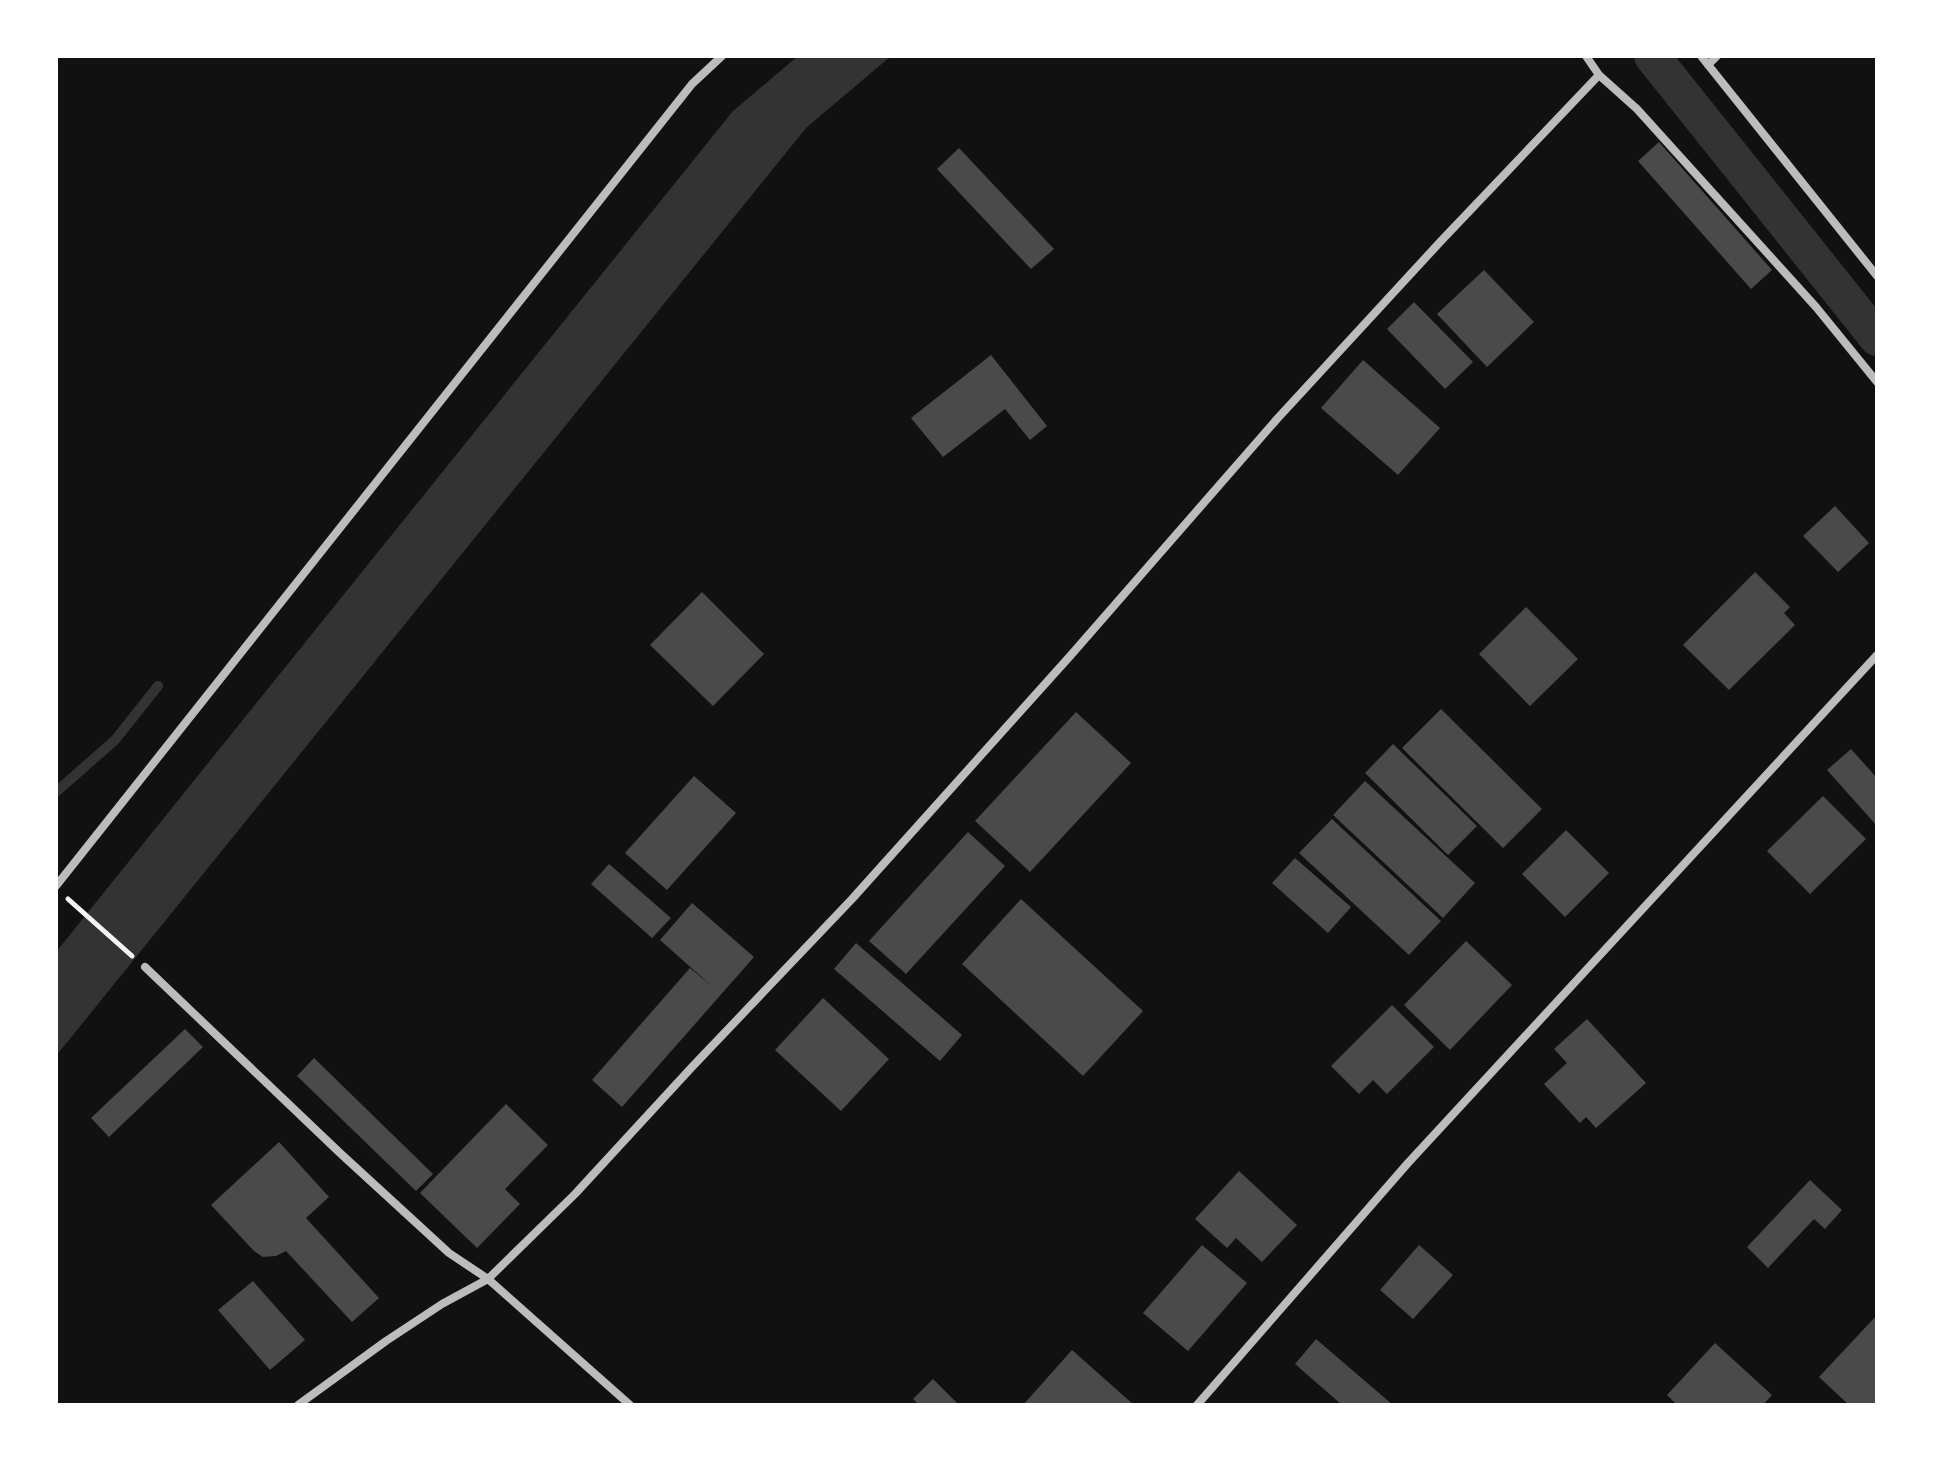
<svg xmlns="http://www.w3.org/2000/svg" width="1933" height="1461" font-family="Georgia,serif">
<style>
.water{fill:#333}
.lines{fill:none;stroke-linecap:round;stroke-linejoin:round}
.stream{stroke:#333;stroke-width:10}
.canal{stroke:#333;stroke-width:36}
.building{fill:#4a4a4a}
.path{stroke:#f5f5f5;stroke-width:5}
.minor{stroke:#bcbcbc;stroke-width:8}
</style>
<rect width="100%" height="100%" fill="#111"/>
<path class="water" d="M 798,56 L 891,56 L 806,128 L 56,1056 L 56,952 L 733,111 Z"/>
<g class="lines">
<path class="stream" d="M 56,792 L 115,740 L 158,686"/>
<path class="canal" d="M 1652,56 L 1877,338"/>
</g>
<path class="building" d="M 1659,142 L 1772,270 L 1751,289 L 1638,161 Z
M 959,148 L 1054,249 L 1031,269 L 937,169 Z
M 1484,270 L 1534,322 L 1487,367 L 1437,314 Z
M 1414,302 L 1473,362 L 1445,389 L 1387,329 Z
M 991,355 L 1047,426 L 1030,440 L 1005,409 L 943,457 L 911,418 Z
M 1363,360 L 1440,428 L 1398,475 L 1321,408 Z
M 1835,506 L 1869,543 L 1838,572 L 1803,536 Z
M 1755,572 L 1790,607 L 1784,613 L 1795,625 L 1729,690 L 1683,645 Z
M 702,592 L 764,654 L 713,706 L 650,645 Z
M 1526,607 L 1578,659 L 1530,706 L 1479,654 Z
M 1441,709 L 1542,809 L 1503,848 L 1402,748 Z
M 1076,712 L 1131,763 L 1030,872 L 975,821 Z
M 1393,744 L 1477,826 L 1448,855 L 1365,773 Z
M 1851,749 L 1877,778 L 1877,826 L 1827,770 Z
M 694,776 L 736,813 L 667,890 L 625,853 Z
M 1365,781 L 1475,883 L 1443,918 L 1333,815 Z
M 1823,796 L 1866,839 L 1810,894 L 1767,851 Z
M 1332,819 L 1441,921 L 1409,955 L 1299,853 Z
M 1566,830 L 1609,873 L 1565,917 L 1522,874 Z
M 968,832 L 1005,866 L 906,974 L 869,941 Z
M 1295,858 L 1351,907 L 1328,933 L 1272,883 Z
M 609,864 L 671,918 L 652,938 L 591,884 Z
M 1021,899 L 1143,1011 L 1083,1076 L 962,964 Z
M 692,903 L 754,957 L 622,1107 L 592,1080 L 690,968 L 714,988 L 660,940 Z
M 1466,941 L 1512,985 L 1450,1050 L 1404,1005 Z
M 856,943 L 962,1035 L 940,1061 L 834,969 Z
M 823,998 L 889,1059 L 841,1111 L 775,1050 Z
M 1392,1005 L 1434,1047 L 1387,1094 L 1373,1080 L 1359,1094 L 1331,1066 Z
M 1587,1019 L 1646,1083 L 1596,1128 L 1586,1117 L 1580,1123 L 1544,1084 L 1567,1063 L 1554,1049 Z
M 185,1029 L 203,1047 L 109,1137 L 91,1118 Z
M 314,1058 L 433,1174 L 416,1191 L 297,1076 Z
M 506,1104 L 548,1145 L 505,1189 L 520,1204 L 477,1248 L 420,1193 Z
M 279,1142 L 329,1197 L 306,1218 L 379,1298 L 352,1322 L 286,1251 L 276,1256 L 263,1257 L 254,1251 L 211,1205 Z
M 1239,1171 L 1297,1225 L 1262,1262 L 1236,1238 L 1227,1248 L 1195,1219 Z
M 1810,1180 L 1842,1210 L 1825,1229 L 1814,1219 L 1768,1268 L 1747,1247 Z
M 1202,1245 L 1247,1283 L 1188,1351 L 1143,1313 Z
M 1419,1245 L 1453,1275 L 1413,1319 L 1380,1290 Z
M 253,1281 L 305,1340 L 270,1370 L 218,1310 Z
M 1877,1315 L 1877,1405 L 1849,1405 L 1819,1377 Z
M 1316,1339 L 1393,1405 L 1342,1405 L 1295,1364 Z
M 1715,1343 L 1772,1395 L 1763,1405 L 1673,1405 L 1675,1403 L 1667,1395 Z
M 1072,1350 L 1134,1405 L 1023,1405 Z
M 933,1379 L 959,1405 L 919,1405 L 913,1399 Z"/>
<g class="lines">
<path class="path" d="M 68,899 L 132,956"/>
<path class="minor" d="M 1586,56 L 1599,75 L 1637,109 L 1816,307 L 1877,382
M 1701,56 L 1877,276
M 1708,65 L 1717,56
M 56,886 L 692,84 L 722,56
M 145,967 L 340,1153 L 449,1253 L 488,1279 L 630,1405
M 298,1405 L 386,1341 L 442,1304 L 488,1279 L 575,1194 L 692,1067 L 852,899 L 1071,655 L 1277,419 L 1441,241 L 1599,75
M 1197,1405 L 1408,1163 L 1877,655"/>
</g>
<rect width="1933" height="1461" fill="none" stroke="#ffffff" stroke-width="116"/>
</svg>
